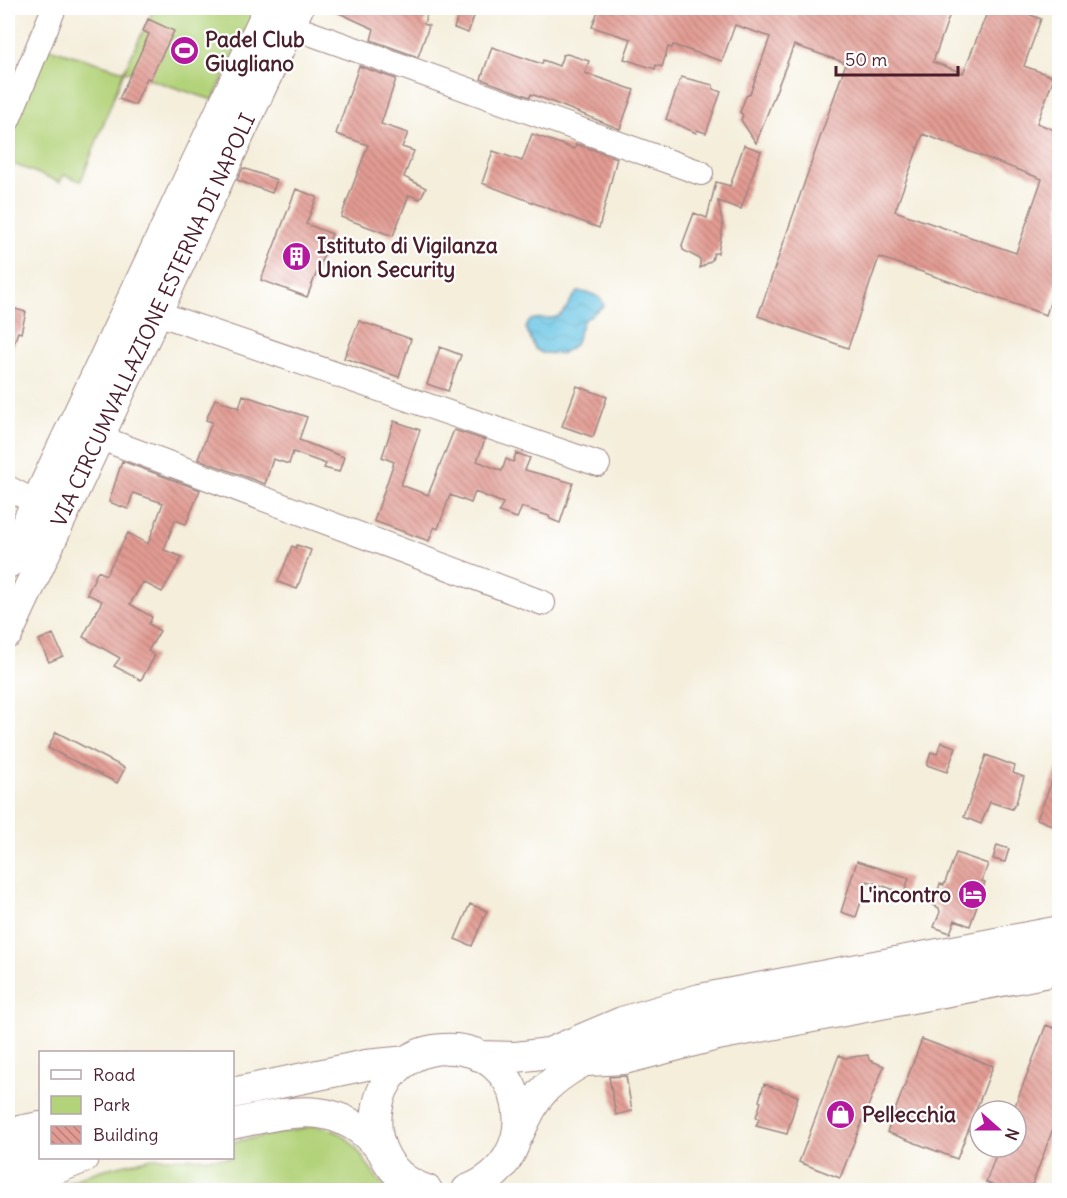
<svg xmlns="http://www.w3.org/2000/svg" width="1067" height="1198" font-family="Delius,sans-serif">
<style>
.green{fill:#b3d37a;stroke:#7e7952;stroke-width:1.5}
.water{fill:url(#water-waves);stroke:#587288;stroke-width:1.5}
.building{fill:url(#building-back-hatch);fill-rule:evenodd}
.lines{fill:none;stroke-linecap:round;stroke-linejoin:round}
.minor-casing{stroke:#9f8683;stroke-width:26}
.major-casing{stroke:#9f8683;stroke-width:32}
.minor{stroke:#fff;stroke-width:24}
.major{stroke:#fff;stroke-width:30}
.labels{text-anchor:middle;dominant-baseline:central;stroke-width:4.5;stroke-linejoin:round;paint-order:stroke}
.poi-label{font-size:21px;font-weight:bold;fill:#4a1f2b;stroke:#fff;text-anchor:start}
.street-label{font-size:21px;fill:#4a1f2b;stroke:#fff}
</style>
<defs>
<pattern id="water-waves" width="16" height="10" patternUnits="userSpaceOnUse" patternTransform="scale(1.5)"><rect width="16" height="10" fill="#66c4e4"/><path d="M0 5q4-4 8 0t8 0" fill="none" stroke="#5aa8c4"/></pattern>
<pattern id="building-back-hatch" width="6" height="6" patternUnits="userSpaceOnUse" patternTransform="scale(1.5)"><rect width="6" height="6" fill="#e29b93"/><path d="M-1 5l2 2M0 0l6 6M5-1l2 2" fill="none" stroke="#b97e78"/></pattern>
</defs>
<rect width="100%" height="100%" fill="#fff"/>
<filter id="ink" filterUnits="userSpaceOnUse"><feTurbulence type="fractalNoise" baseFrequency=".0167" numOctaves="2"/><feDisplacementMap in="SourceGraphic" scale="12" xChannelSelector="R" yChannelSelector="G"/><feConvolveMatrix kernelMatrix="1 2 1 2 8 2 1 2 1" color-interpolation-filters="sRGB"/></filter>
<filter id="wash" filterUnits="userSpaceOnUse"><feTurbulence type="fractalNoise" baseFrequency=".008" numOctaves="4" result="noise"/><feDisplacementMap in="SourceGraphic" scale="24" xChannelSelector="R" yChannelSelector="G"/><feGaussianBlur stdDeviation="1.35" result="paint"/><feColorMatrix in="noise" values="0 0 0 0 0 0 0 0 0 0 0 0 0 0 0 0 0 1.4 0 .05"/><feComposite in="paint" operator="in"/></filter>
<g filter="url(#wash)">
<rect width="100%" height="100%" fill="#f4eedb"/>
<path class="green" d="M 154,8 L 256,8 L 213,100 L 124,71 L 81,181 L 64,175 L 60,182 L 8,162 L 8,127 L 42,46 L 124,71 Z
M 315,1126 C 360,1131 360,1165 388,1190 L 46,1190 L 101,1170 L 152,1158 L 232,1158 L 233,1142 Z"/>
<path class="water" d="M 578,292 C 589,292 602,295 604,306 L 583,321 L 575,345 L 561,354 L 542,353 L 535,349 L 526,328 C 531,312 544,322 556,317 C 568,313 568,299 578,292 Z"/>
<g id="blocks">
<path class="building" d="M 328,8 L 429,8 L 424,24 L 429,26 L 418,57 L 371,40 L 374,29 Z
M 461,8 L 477,8 L 468,33 L 454,28 Z
M 599,8 L 775,8 L 797,15 L 800,8 L 952,8 L 933,62 L 963,73 L 989,8 L 1022,8 L 1021,11 L 1041,19 L 1024,66 L 1054,77 L 1037,123 L 1059,132 L 1059,276 L 1046,315 L 879,257 L 848,348 L 758,316 L 846,63 L 794,45 L 756,143 L 741,120 L 743,115 L 740,112 L 746,96 L 750,94 L 770,37 L 735,25 L 722,61 L 673,45 L 672,48 L 668,47 L 662,67 L 656,65 L 655,69 L 624,59 L 631,39 L 592,27 ZM 923,134 L 1042,179 L 1016,253 L 895,211 Z
M 148,19 L 174,31 L 150,79 L 147,78 L 135,105 L 119,99 L 149,34 L 143,31 Z
M 492,47 L 542,64 L 543,60 L 559,66 L 563,55 L 567,54 L 589,61 L 585,73 L 634,90 L 620,129 L 547,100 L 531,94 L 530,97 L 481,79 Z
M 359,66 L 396,79 L 381,124 L 408,133 L 402,147 L 414,151 L 404,177 L 426,188 L 420,199 L 409,195 L 393,236 L 341,217 L 368,145 L 336,134 Z
M 681,77 L 713,85 L 713,89 L 721,92 L 706,133 L 697,130 L 696,133 L 666,119 Z
M 532,134 L 575,149 L 576,144 L 617,158 L 599,228 L 482,183 L 493,151 L 522,161 Z
M 744,145 L 761,151 L 741,209 L 718,201 L 723,226 L 718,253 L 714,253 L 712,260 L 700,268 L 700,259 L 683,250 L 682,245 L 694,213 L 707,218 L 716,182 L 730,186 Z
M 243,168 L 277,180 L 272,193 L 237,180 Z
M 296,189 L 317,197 L 306,224 L 332,234 L 307,297 L 261,280 Z
M 8,307 L 26,312 L 21,333 L 18,332 L 9,358 Z
M 359,321 L 411,339 L 399,377 L 344,358 Z
M 440,347 L 461,355 L 448,391 L 427,384 Z
M 577,386 L 607,397 L 593,437 L 562,426 Z
M 243,395 L 307,417 L 299,440 L 344,457 L 339,472 L 324,468 L 326,464 L 293,452 L 289,464 L 273,459 L 265,484 L 198,459 L 212,422 L 206,420 L 215,399 L 239,408 Z
M 394,421 L 420,430 L 401,485 L 428,495 L 454,430 L 485,440 L 477,461 L 502,471 L 506,459 L 513,462 L 516,453 L 530,458 L 525,470 L 573,483 L 560,523 L 550,519 L 549,516 L 522,507 L 517,518 L 499,512 L 503,503 L 475,492 L 471,503 L 450,495 L 438,529 L 434,527 L 429,541 L 374,521 L 394,462 L 382,457 Z
M 122,461 L 200,490 L 186,524 L 175,520 L 164,550 L 182,557 L 162,592 L 143,582 L 130,604 L 152,617 L 149,624 L 160,631 L 148,651 L 155,656 L 141,680 L 114,666 L 120,658 L 83,637 L 102,601 L 87,594 L 98,571 L 106,575 L 128,533 L 148,544 L 163,503 L 133,493 L 128,509 L 109,502 Z
M 297,545 L 311,550 L 297,589 L 278,582 L 292,546 L 296,548 Z
M 53,634 L 63,656 L 49,662 L 39,640 Z
M 56,732 L 125,768 L 117,783 L 48,748 Z
M 941,742 L 956,747 L 947,772 L 927,765 L 931,752 L 937,754 Z
M 986,755 L 1015,766 L 1013,773 L 1024,777 L 1016,803 L 1012,809 L 990,802 L 981,824 L 964,817 Z
M 1059,764 L 1059,828 L 1037,819 Z
M 997,845 L 1009,849 L 1005,862 L 993,859 Z
M 956,853 L 988,864 L 982,881 L 985,882 L 970,926 L 955,920 L 950,933 L 934,927 L 940,912 L 939,908 L 933,905 L 940,884 L 944,885 Z
M 857,861 L 909,878 L 904,893 L 868,881 L 856,917 L 841,912 Z
M 470,904 L 487,911 L 472,946 L 455,939 Z
M 1046,1025 L 1059,1030 L 1059,1112 L 1030,1191 L 1007,1191 L 986,1182 L 999,1147 L 1016,1147 L 1016,1111 L 1013,1111 Z
M 922,1039 L 993,1066 L 957,1159 L 887,1132 Z
M 839,1055 L 844,1058 L 868,1055 L 869,1060 L 884,1066 L 840,1178 L 799,1162 Z
M 626,1076 L 632,1111 L 616,1115 L 609,1077 Z
M 764,1084 L 798,1096 L 787,1134 L 756,1126 L 759,1119 L 756,1117 L 761,1102 L 759,1101 Z"/>
</g>
</g>
<g filter="url(#ink)">
<use href="#blocks" fill-opacity="0" stroke="#9f8683" stroke-width="1.5"/>
<g class="lines">
<defs>
<path id="minor" d="M 290,26 L 701,173
M 8,120 L 54,8
M 157,313 L 598,464
M 98,437 L 543,603
M 8,488 L 35,502
M 587,1064 L 625,1062 L 718,1038 L 1060,973"/>
<path id="major" d="M 8,563 L 269,8
M 8,633 L 298,8
M 479,1056 L 516,1057 L 549,1053 L 622,1022 L 700,999 L 1060,931
M 232,1093 L 366,1065 L 407,1061
M 232,1124 C 291,1112 335,1097 380,1148
M 8,1133 L 40,1127
M 518,1135 C 526,1119 533,1101 546,1088 C 581,1054 635,1040 680,1027 L 1060,954
M 8,1157 L 40,1143
M 8,1188 L 83,1158
M 427,1190 C 351,1167 364,1053 443,1049 C 527,1044 549,1159 467,1190"/>
</defs>
<use href="#minor" class="minor-casing"/>
<use href="#major" class="major-casing"/>
<use href="#minor" class="minor"/>
<use href="#major" class="major"/>
</g>
</g>
<defs>
<symbol id="stadium-disc" viewBox="-11 -11 22 22"><circle r="9.5" fill="#b5179e" stroke="#fff"/><path d="M0-5a6.5 5 0 1 0 0 10a6.5 5 0 1 0 0-10ZM-3.5-1.8h7v3.6h-7Z" fill="#fff"/></symbol>
<symbol id="building-disc" viewBox="-11 -11 22 22"><circle r="9.5" fill="#b5179e" stroke="#fff"/><path d="M-4-6H4V6H1V3H-1V6H-4ZM-2.5-4.3h1.7v1.8h-1.7ZM.8-4.3h1.7v1.8H.8ZM-2.5-1h1.7V.8h-1.7ZM.8-1h1.7V.8H.8Z" fill="#fff"/></symbol>
<symbol id="hotel-disc" viewBox="-11 -11 22 22"><circle r="9.5" fill="#b5179e" stroke="#fff"/><path d="M-6-4.5h1.5V1H6V5H4.5V3h-9V5H-6ZM-4 0a1.8 1.8 0 1 1 3.6 0ZM.5 0V-2.5h3Q6-2.5 6 0Z" fill="#fff"/></symbol>
<symbol id="shop-disc" viewBox="-11 -11 22 22"><circle r="9.5" fill="#b5179e" stroke="#fff"/><path d="M-5-2.5h2.3a2.7 3.5 0 0 1 5.4 0H5L5.5 6h-11ZM-1.5-2.5h3a1.5 2.3 0 0 0-3 0Z" fill="#fff"/></symbol>
</defs>
<g fill-rule="evenodd">
<use href="#stadium-disc" x="168" y="34" width="33" height="33"/>
<use href="#building-disc" x="280" y="240" width="33" height="33"/>
<use href="#hotel-disc" x="956" y="878" width="33" height="33"/>
<use href="#shop-disc" x="824" y="1098" width="33" height="33"/>
</g>
<g class="labels">
<g class="poi-label">
<text x="205" y="39">Padel Club<tspan x="205" dy="24">Giugliano</tspan></text>
<text x="317" y="245">Istituto di Vigilanza<tspan x="317" dy="24">Union Security</tspan></text>
<text x="951" y="894" text-anchor="end">L'incontro</text>
<text x="862" y="1114">Pellecchia</text>
</g>
<g class="street-label">
<text transform="translate(153 320) rotate(-65)">VIA CIRCUMVALLAZIONE ESTERNA DI NAPOLI</text>
</g>
</g>
<rect width="1067" height="1198" fill="none" stroke="#fff" stroke-width="30"/>
<rect x="39" y="1051" width="195" height="108" fill="#ffffff" stroke="#b7a5aa" stroke-width="1.5"/>
<rect x="51" y="1070" width="30" height="9" fill="#ffffff" stroke="#b7a5aa" stroke-width="1.5"/>
<text x="93" y="1081" font-size="18" fill="#4a1f2b">Road</text>
<rect x="51" y="1096" width="30" height="18" fill="#b3d37a" stroke="#b7a5aa" stroke-width="1.5"/>
<text x="93" y="1111" font-size="18" fill="#4a1f2b">Park</text>
<rect x="51" y="1126" width="30" height="18" fill="url(#building-back-hatch)" stroke="#b7a5aa" stroke-width="1.5"/>
<text x="93" y="1141" font-size="18" fill="#4a1f2b">Building</text>
<g transform="translate(998 1129) rotate(111)"><circle r="28" fill="#ffffff" stroke="#b7a5aa" stroke-width="1.5"/>
<path d="M0-4.5L10 22L0 15L-10 22Z" fill="#b5179e"/>
<text y="-9" font-size="16" font-weight="bold" text-anchor="middle" fill="#4a1f2b">N</text>
</g>
<path d="M836 66v9h122v-9" fill="none" stroke="#4a1f2b" stroke-width="3"/>
<text x="845" y="66" font-size="18" fill="#4a1f2b" stroke="#ffffff" stroke-width="4.5" paint-order="stroke">50 m</text>
</svg>
